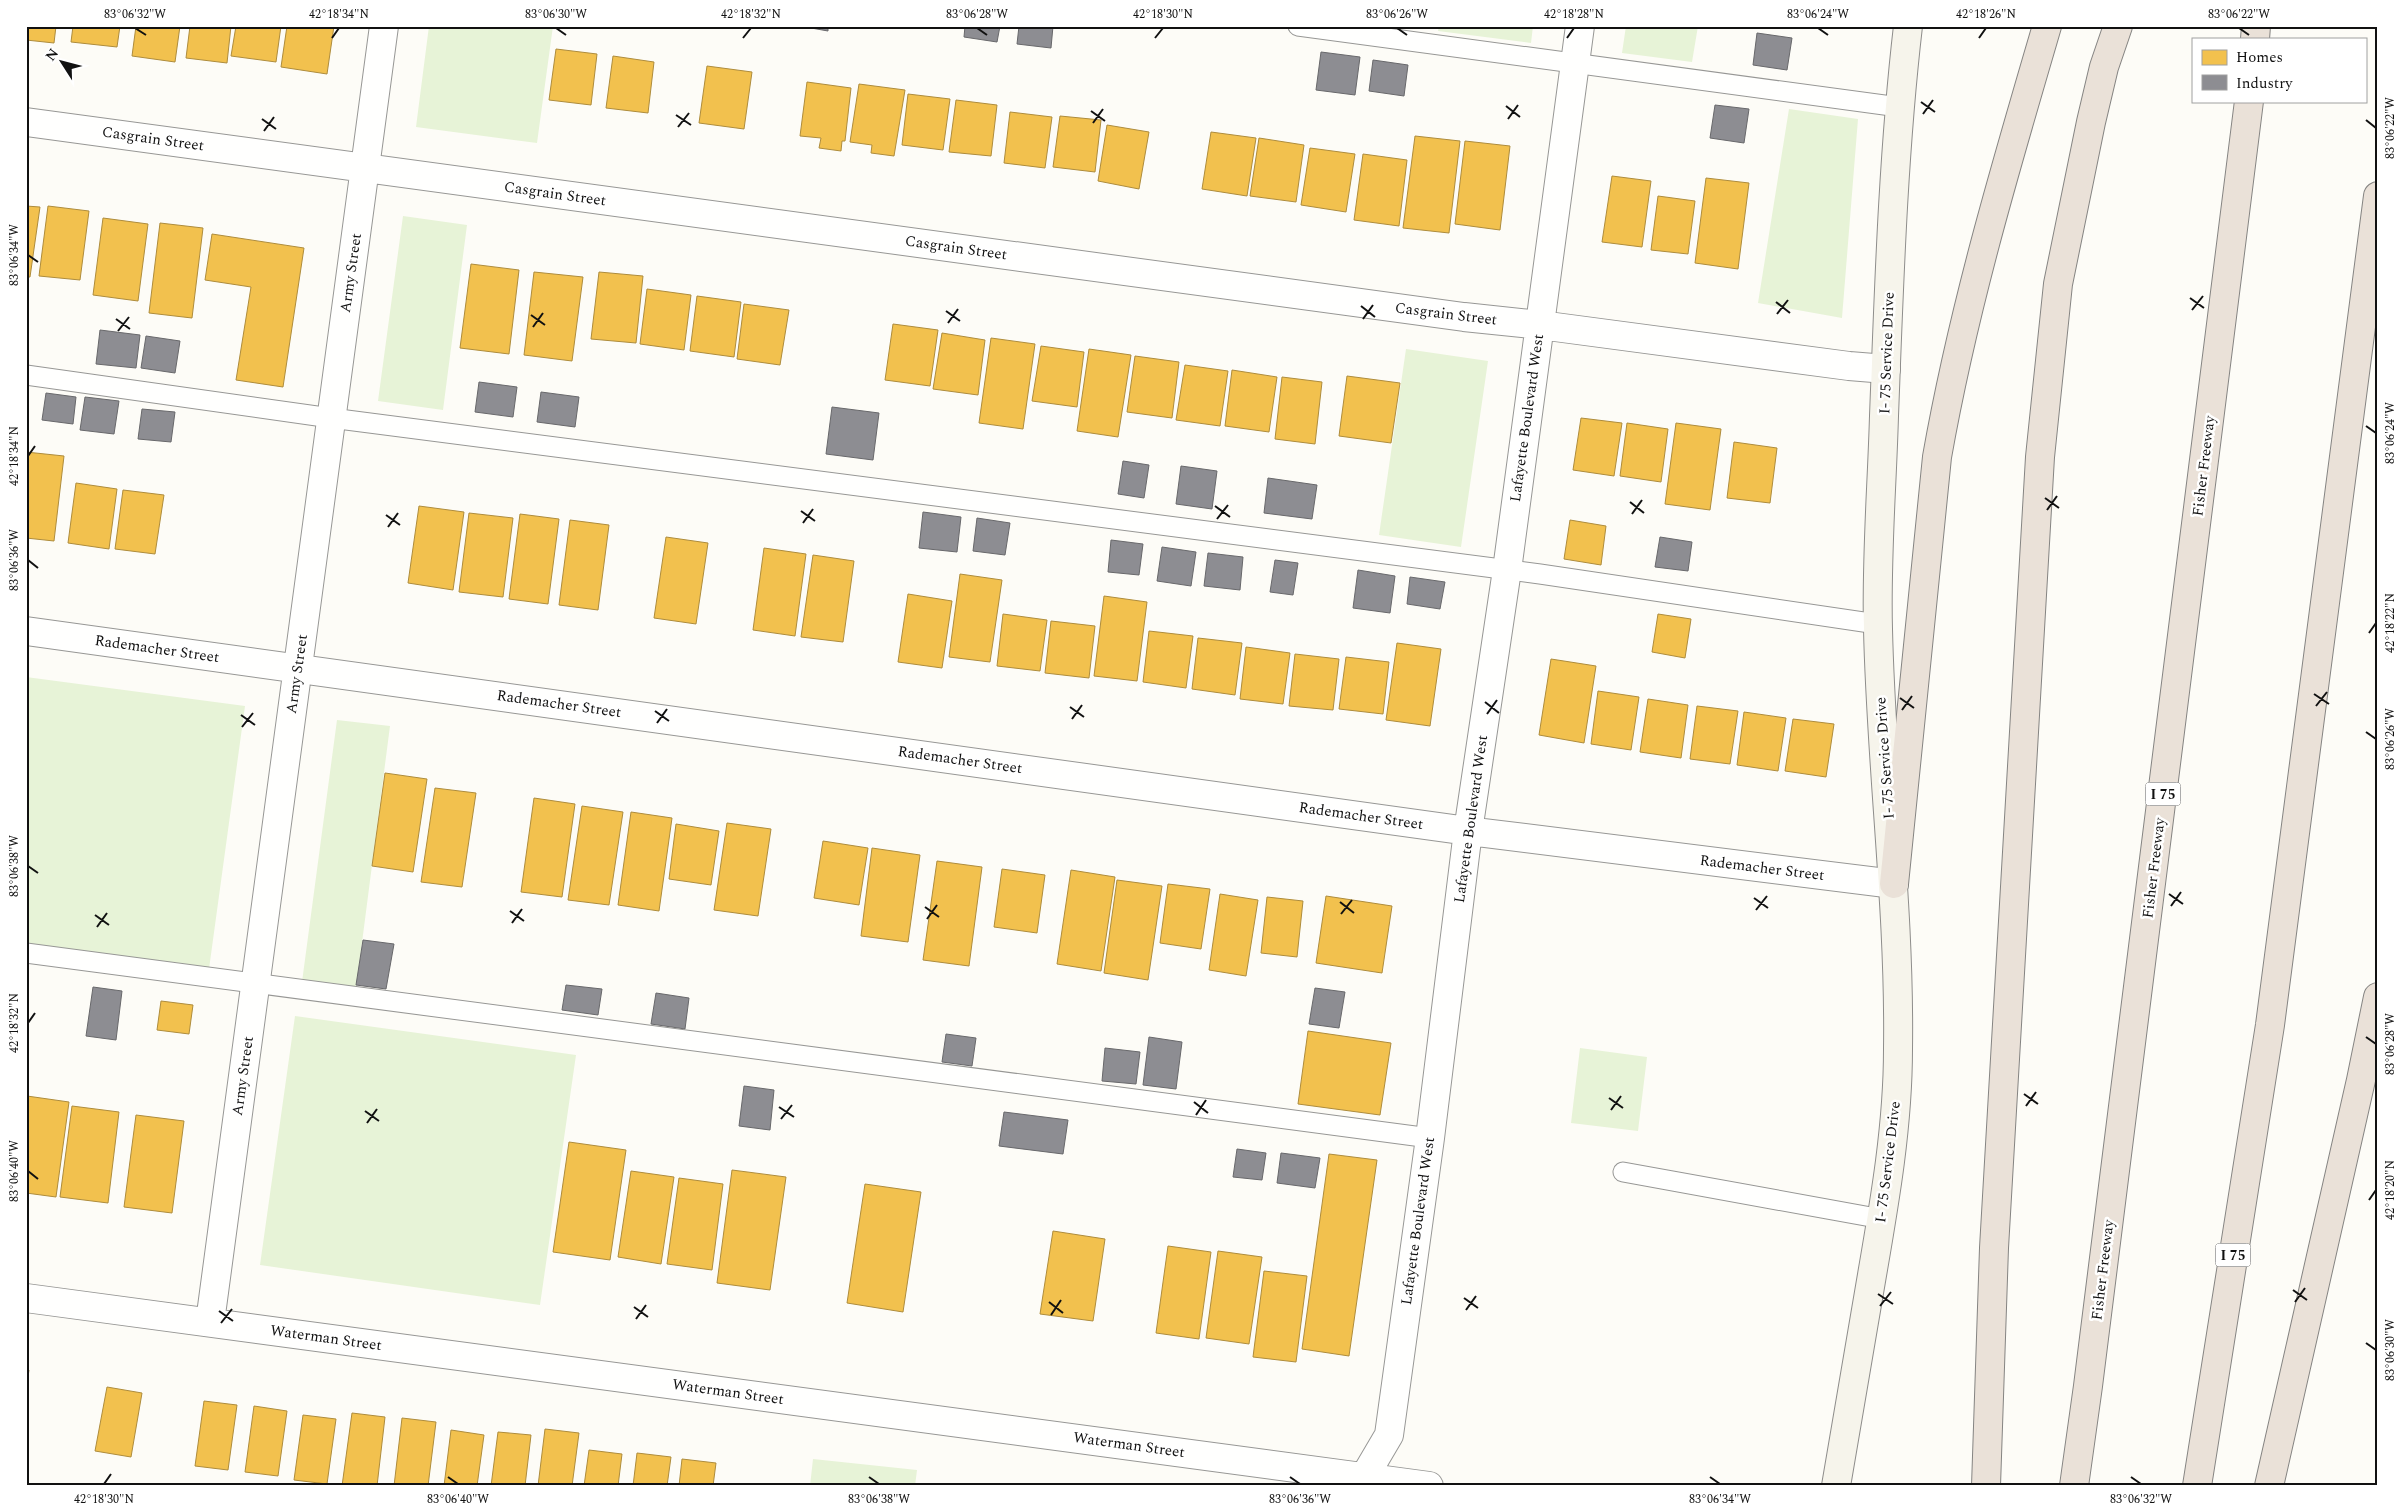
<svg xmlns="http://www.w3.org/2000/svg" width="2404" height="1512" font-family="Spectral,serif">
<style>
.green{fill:#e7f3d7}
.homes{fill:#f2c14e;stroke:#ae8c3c}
.industry{fill:#8d8d92;stroke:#68686b}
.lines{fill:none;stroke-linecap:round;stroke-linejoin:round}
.lane-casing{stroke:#979795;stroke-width:21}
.street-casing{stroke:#979795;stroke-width:30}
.secondary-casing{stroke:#8e8d8b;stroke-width:30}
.highway-casing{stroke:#858482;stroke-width:30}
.lane{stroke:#fffffe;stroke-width:19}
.street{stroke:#fffffe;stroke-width:28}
.secondary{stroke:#f6f4eb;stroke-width:28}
.highway{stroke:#eae1d8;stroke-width:28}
.ticks{fill:none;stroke:#111;stroke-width:2}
.labels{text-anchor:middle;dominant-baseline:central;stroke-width:5;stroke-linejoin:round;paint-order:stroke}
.shield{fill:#fff;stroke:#585858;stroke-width:1}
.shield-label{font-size:14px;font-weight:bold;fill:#111}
.street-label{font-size:15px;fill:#111;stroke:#fff}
.neatline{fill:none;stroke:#111;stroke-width:2}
.ticks-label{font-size:12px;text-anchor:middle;fill:#111}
</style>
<rect width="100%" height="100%" fill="#fdfcf7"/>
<path class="green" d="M 429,26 L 553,26 L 537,143 L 416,127 Z
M 1439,26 L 1533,26 L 1531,43 L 1438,31 Z
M 1626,26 L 1698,26 L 1692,62 L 1622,53 Z
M 1789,109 L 1858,119 L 1842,318 L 1758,303 Z
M 403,216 L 467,225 L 443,410 L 378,401 Z
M 1406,349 L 1488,361 L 1461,547 L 1379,535 Z
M 26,677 L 245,706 L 209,969 L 26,944 Z
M 337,720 L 390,726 L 356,989 L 302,982 Z
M 295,1016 L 576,1055 L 540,1305 L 260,1265 Z
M 1580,1048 L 1647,1057 L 1638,1131 L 1571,1123 Z
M 813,1459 L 917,1470 L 915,1486 L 810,1486 Z"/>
<path class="homes" d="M 26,26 L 56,26 L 54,43 L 26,40 Z
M 73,26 L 120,26 L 117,47 L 71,42 Z
M 136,26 L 180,26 L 175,62 L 132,56 Z
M 190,26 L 231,26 L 227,63 L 186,58 Z
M 236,26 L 281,26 L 276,62 L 231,56 Z
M 287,26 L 334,26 L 327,74 L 281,67 Z
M 556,49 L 597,54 L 591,105 L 549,100 Z
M 613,56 L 654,62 L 648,113 L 606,108 Z
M 707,66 L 752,72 L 744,129 L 699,123 Z
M 807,82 L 851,88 L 845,141 L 842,141 L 841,151 L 819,148 L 821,138 L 800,136 Z
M 859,84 L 905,90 L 894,156 L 871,153 L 872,145 L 850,142 Z
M 908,94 L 950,99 L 943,150 L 902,145 Z
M 956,100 L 997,105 L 991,156 L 949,152 Z
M 1010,112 L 1052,117 L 1045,168 L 1004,163 Z
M 1060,116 L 1101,120 L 1095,172 L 1053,167 Z
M 1107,125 L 1149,132 L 1139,189 L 1098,181 Z
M 1211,132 L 1256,138 L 1247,196 L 1202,189 Z
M 1415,136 L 1460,141 L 1449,233 L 1403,228 Z
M 1259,138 L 1304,145 L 1296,202 L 1250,196 Z
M 1465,141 L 1510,146 L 1500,230 L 1455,224 Z
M 1310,148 L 1355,154 L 1346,212 L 1301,205 Z
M 1363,154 L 1407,160 L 1399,226 L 1354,220 Z
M 1612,176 L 1651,181 L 1642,247 L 1602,242 Z
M 1706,178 L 1749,183 L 1738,269 L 1695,263 Z
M 1658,196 L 1695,201 L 1688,254 L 1651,250 Z
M 26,206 L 40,207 L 30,277 L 26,277 Z
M 48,206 L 89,211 L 80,280 L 39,276 Z
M 103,218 L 148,224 L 138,301 L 93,295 Z
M 160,223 L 203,228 L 192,318 L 149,313 Z
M 212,234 L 304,248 L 283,387 L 236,380 L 251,287 L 205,280 Z
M 471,264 L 519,270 L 509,354 L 460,348 Z
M 534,272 L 583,277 L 572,361 L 524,355 Z
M 599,272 L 643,276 L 636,343 L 591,339 Z
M 647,289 L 691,295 L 684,350 L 640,344 Z
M 697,296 L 741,302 L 734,357 L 690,351 Z
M 744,304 L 789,310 L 780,365 L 737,359 Z
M 893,324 L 938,330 L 930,386 L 885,380 Z
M 942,333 L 985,340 L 978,395 L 933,389 Z
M 991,338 L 1035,344 L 1023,429 L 979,423 Z
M 1041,346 L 1084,352 L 1077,407 L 1032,401 Z
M 1089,349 L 1131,355 L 1118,437 L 1077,431 Z
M 1135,356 L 1179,362 L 1172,418 L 1127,412 Z
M 1185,365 L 1228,371 L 1220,426 L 1176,420 Z
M 1232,370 L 1277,377 L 1269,432 L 1225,426 Z
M 1347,376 L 1400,383 L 1391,443 L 1339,436 Z
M 1282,377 L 1322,382 L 1315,444 L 1275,439 Z
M 1581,418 L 1622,423 L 1614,476 L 1573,470 Z
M 1627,423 L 1668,429 L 1661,482 L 1620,476 Z
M 1676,423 L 1721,429 L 1710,510 L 1665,504 Z
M 1734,442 L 1777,448 L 1770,503 L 1727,498 Z
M 26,452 L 64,456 L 54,541 L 26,538 Z
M 76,483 L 117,489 L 109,549 L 68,543 Z
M 123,490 L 164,495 L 155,554 L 115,549 Z
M 419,506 L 464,512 L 453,590 L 408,583 Z
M 469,513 L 513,518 L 503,597 L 459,592 Z
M 520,514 L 559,519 L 548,604 L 509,599 Z
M 570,520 L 609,525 L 598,610 L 559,605 Z
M 1570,520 L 1606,526 L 1601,565 L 1564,559 Z
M 666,537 L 708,543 L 696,624 L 654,618 Z
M 764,548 L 806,554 L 795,636 L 753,630 Z
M 813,555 L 854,561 L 843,642 L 801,637 Z
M 960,574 L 1002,580 L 990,662 L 949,657 Z
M 908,594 L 952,601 L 942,668 L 898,662 Z
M 1104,596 L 1147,602 L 1137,681 L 1094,676 Z
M 1003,614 L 1047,620 L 1040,671 L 997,666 Z
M 1658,614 L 1691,619 L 1685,658 L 1652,652 Z
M 1051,621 L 1095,626 L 1089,678 L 1045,673 Z
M 1149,631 L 1193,636 L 1186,688 L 1143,682 Z
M 1198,638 L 1242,643 L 1235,695 L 1192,689 Z
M 1397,643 L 1441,649 L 1430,726 L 1386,720 Z
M 1246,647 L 1290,653 L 1283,704 L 1240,699 Z
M 1295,654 L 1339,659 L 1333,710 L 1289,706 Z
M 1346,657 L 1389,662 L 1383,714 L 1339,709 Z
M 1551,659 L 1596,666 L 1584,743 L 1539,735 Z
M 1598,691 L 1639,697 L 1631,750 L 1591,744 Z
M 1648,699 L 1688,705 L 1681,758 L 1640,752 Z
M 1697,706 L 1738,711 L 1730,764 L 1690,759 Z
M 1744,712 L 1786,718 L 1778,771 L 1737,765 Z
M 1793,719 L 1834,724 L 1826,777 L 1785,771 Z
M 385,773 L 427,779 L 413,872 L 372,866 Z
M 435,788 L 476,793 L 462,887 L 421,882 Z
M 534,798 L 575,804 L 562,897 L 521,892 Z
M 582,806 L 623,812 L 609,905 L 568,900 Z
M 631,812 L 672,818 L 659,911 L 618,905 Z
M 727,823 L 771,829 L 758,916 L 714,910 Z
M 676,824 L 719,831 L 711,885 L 669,879 Z
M 823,841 L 868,848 L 859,905 L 814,898 Z
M 872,848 L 920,855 L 908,942 L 861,936 Z
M 937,861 L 982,867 L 969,966 L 923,960 Z
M 1002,869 L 1045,875 L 1037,933 L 994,927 Z
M 1071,870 L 1115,877 L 1101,971 L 1057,964 Z
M 1117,880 L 1162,886 L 1148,980 L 1104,973 Z
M 1168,884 L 1210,889 L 1201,949 L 1160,943 Z
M 1220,894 L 1258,900 L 1246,976 L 1209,970 Z
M 1326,896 L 1392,906 L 1382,973 L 1316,963 Z
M 1267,897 L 1303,901 L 1297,957 L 1261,953 Z
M 161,1001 L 193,1005 L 189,1034 L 157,1030 Z
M 1308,1031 L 1391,1043 L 1380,1115 L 1298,1104 Z
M 27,1096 L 69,1102 L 56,1197 L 26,1193 Z
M 72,1106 L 119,1112 L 108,1203 L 60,1197 Z
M 136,1115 L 184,1121 L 172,1213 L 124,1207 Z
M 569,1142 L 626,1150 L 610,1260 L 553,1252 Z
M 1329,1154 L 1377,1160 L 1349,1356 L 1302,1349 Z
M 732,1170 L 786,1177 L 770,1290 L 717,1283 Z
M 631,1171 L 674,1177 L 661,1264 L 618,1257 Z
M 679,1178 L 723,1184 L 712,1270 L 667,1264 Z
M 865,1184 L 921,1192 L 903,1312 L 847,1303 Z
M 1053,1231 L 1105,1239 L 1093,1321 L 1040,1314 Z
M 1168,1246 L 1211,1252 L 1199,1339 L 1156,1333 Z
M 1218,1251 L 1262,1257 L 1249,1344 L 1206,1338 Z
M 1264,1271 L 1307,1276 L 1296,1362 L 1253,1357 Z
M 26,1370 L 29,1370 L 26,1390 Z
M 107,1387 L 142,1393 L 131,1457 L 95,1451 Z
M 204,1401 L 237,1405 L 228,1470 L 195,1466 Z
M 254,1406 L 287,1411 L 278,1476 L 245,1472 Z
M 352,1413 L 385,1417 L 377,1486 L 342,1486 Z
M 303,1415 L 336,1419 L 327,1484 L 294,1480 Z
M 402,1418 L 436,1422 L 428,1486 L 394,1486 Z
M 545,1429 L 579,1433 L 572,1486 L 538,1486 Z
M 451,1430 L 484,1435 L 477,1486 L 444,1486 Z
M 498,1432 L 531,1435 L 525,1486 L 491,1486 Z
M 589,1450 L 622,1454 L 618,1486 L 584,1486 Z
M 637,1453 L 671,1457 L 667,1486 L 633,1486 Z
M 682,1459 L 716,1463 L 713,1486 L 679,1486 Z"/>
<path class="industry" d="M 800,26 L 828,26 L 828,31 Z
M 965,26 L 1000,26 L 997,42 L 964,37 Z
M 1019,26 L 1053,26 L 1051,48 L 1017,44 Z
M 1757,33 L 1792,38 L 1787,70 L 1753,65 Z
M 1321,52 L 1360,57 L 1355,95 L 1316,90 Z
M 1373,60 L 1408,65 L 1404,96 L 1369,91 Z
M 1715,105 L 1749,109 L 1744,143 L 1710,138 Z
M 100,330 L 140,335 L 136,368 L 96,364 Z
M 146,336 L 180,341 L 175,373 L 141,368 Z
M 479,382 L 517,387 L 513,417 L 475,412 Z
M 541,392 L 579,397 L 575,427 L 537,422 Z
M 46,393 L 76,397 L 73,424 L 42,420 Z
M 85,397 L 119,401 L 114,434 L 80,430 Z
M 832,407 L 879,413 L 873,460 L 826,454 Z
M 142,409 L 175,412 L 171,442 L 138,439 Z
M 1123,461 L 1149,465 L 1144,498 L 1118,494 Z
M 1181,466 L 1217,471 L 1212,509 L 1176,504 Z
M 1268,478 L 1317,485 L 1312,519 L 1264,513 Z
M 923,512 L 961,517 L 957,552 L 919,548 Z
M 977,518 L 1010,523 L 1005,555 L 973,551 Z
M 1660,537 L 1692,542 L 1688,571 L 1655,567 Z
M 1111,540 L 1143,544 L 1139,575 L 1108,572 Z
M 1162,547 L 1196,552 L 1191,586 L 1157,581 Z
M 1208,553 L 1243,557 L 1240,590 L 1204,586 Z
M 1275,560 L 1298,563 L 1293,595 L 1270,592 Z
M 1358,570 L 1395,576 L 1390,613 L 1353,608 Z
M 1410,577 L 1445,582 L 1440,609 L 1407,604 Z
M 363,940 L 394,944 L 386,989 L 356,985 Z
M 566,985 L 602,989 L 598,1015 L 562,1010 Z
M 93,987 L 122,991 L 116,1040 L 86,1036 Z
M 1315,988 L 1345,992 L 1339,1028 L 1309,1024 Z
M 656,993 L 689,998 L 685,1029 L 651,1024 Z
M 946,1034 L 976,1038 L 972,1066 L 942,1062 Z
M 1149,1037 L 1182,1042 L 1176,1089 L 1143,1085 Z
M 1105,1048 L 1140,1052 L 1136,1084 L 1102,1081 Z
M 744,1086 L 774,1090 L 770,1130 L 739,1126 Z
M 1004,1112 L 1068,1120 L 1063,1154 L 999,1146 Z
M 1237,1149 L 1266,1153 L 1262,1180 L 1233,1177 Z
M 1281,1153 L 1320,1158 L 1315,1188 L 1277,1183 Z"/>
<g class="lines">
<defs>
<path id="lane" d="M 1298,26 L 1899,107
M 26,375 L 331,418 L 1540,574 L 1877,624
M 26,953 L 1430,1138
M 1623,1172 L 1882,1219"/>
<path id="street" d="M 26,122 L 1464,317 L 1540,325 L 1849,366 L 1886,369
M 26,631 L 1468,831 L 1894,884
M 26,1298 L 1429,1486
M 210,1322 L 384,26
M 1359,1486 L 1389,1435 L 1430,1138 L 1468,831 L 1507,570 L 1580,26"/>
<path id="secondary" d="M 1836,1486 C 1848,1416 1860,1345 1872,1275 C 1885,1200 1898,1125 1898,1049 C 1900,908 1881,769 1878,629 C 1876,558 1882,487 1884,416 C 1889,286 1893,155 1908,26"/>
<path id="highway" d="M 2255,39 L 2256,26
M 1894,884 L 1937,457 C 1963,310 2005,169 2047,26
M 1986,1486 L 1994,1248 L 2040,457 L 2058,284 L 2091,122 L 2104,67 L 2118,26
M 2074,1486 L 2088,1386 L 2249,101
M 2197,1486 L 2270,1025 L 2378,196
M 2269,1486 L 2361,1080 L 2378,997"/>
</defs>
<use href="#lane" class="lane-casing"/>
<use href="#street" class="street-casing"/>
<use href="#secondary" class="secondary-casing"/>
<use href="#highway" class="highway-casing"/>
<use href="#lane" class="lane"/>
<use href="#street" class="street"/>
<use href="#secondary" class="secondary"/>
<use href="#highway" class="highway"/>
</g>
<path class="ticks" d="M 135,28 L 146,35M 556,28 L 566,35M 977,28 L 987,35M 1397,28 L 1407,35M 1818,28 L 1828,35M 2239,28 L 2249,35M 332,38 L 339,28M 743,38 L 751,28M 1155,38 L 1163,28M 1567,38 L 1574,28M 1979,38 L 1986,28M 1921,102 L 1935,112M 1506,106 L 1520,117M 1091,111 L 1105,121M 1923,114 L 1933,100M 676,115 L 691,125M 262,119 L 276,129M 1508,119 L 1518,105M 2366,120 L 2376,128M 1093,123 L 1103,109M 678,127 L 689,113M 264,131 L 274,117M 28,255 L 38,262M 2190,298 L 2204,308M 1776,302 L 1790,313M 1361,306 L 1375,317M 2192,310 L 2203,296M 946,311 L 960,321M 1777,314 L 1788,300M 531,315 L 545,325M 116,319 L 130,329M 1363,319 L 1373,305M 948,323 L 958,309M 533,327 L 543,313M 118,331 L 129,317M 2366,426 L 2376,433M 28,456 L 35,446M 2045,498 L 2059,508M 1630,502 L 1644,513M 1215,506 L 1230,517M 2047,510 L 2057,496M 801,511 L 815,521M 1632,514 L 1642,500M 386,515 L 400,525M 1217,519 L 1228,505M 803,523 L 813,509M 388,527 L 398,513M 28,560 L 38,568M 2369,633 L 2376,623M 2314,694 L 2329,704M 1900,698 L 1914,708M 1485,702 L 1499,713M 2316,706 L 2327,692M 1070,707 L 1084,717M 1902,710 L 1912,696M 655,711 L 669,721M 1487,714 L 1497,700M 241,715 L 255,725M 1072,719 L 1082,705M 657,723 L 667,709M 242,727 L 253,713M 2366,732 L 2376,739M 28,866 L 38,873M 2169,894 L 2183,904M 1754,898 L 1768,908M 1340,902 L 1354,913M 2171,906 L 2181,892M 925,907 L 939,917M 1756,910 L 1767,896M 510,911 L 524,921M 1341,914 L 1352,900M 95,915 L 109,925M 927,919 L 937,905M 512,923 L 522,909M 97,927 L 107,913M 28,1023 L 35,1013M 2366,1037 L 2376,1044M 2024,1094 L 2038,1104M 1609,1098 L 1623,1108M 1194,1102 L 1208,1113M 2026,1106 L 2036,1092M 779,1107 L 794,1117M 1611,1110 L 1621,1096M 365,1111 L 379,1121M 1196,1115 L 1206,1100M 781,1119 L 792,1105M 367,1123 L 377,1109M 28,1171 L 38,1179M 2369,1200 L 2376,1190M 2293,1290 L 2307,1300M 1878,1294 L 1893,1304M 1464,1298 L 1478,1308M 1049,1302 L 1063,1313M 2295,1302 L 2305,1288M 1880,1306 L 1891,1292M 634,1307 L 648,1317M 1466,1310 L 1476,1296M 219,1311 L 233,1321M 1051,1315 L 1061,1300M 636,1319 L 646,1305M 221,1323 L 232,1309M 2366,1343 L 2376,1350M 448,1477 L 458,1484M 869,1477 L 879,1484M 1290,1477 L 1300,1484M 1710,1477 L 1720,1484M 2131,1477 L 2141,1484M 104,1484 L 111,1474"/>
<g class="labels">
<g class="shield">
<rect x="2145.5" y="782.5" width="35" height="23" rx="4"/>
<rect x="2215.5" y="1243.5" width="35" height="23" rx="4"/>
</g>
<g class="shield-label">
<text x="2163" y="794">I 75</text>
<text x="2233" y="1255">I 75</text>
</g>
<g class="street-label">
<text transform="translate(153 139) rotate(8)">Casgrain Street</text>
<text transform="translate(555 194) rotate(8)">Casgrain Street</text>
<text transform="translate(956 248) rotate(8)">Casgrain Street</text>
<text transform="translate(351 273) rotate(-82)">Army Street</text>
<text transform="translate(1446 314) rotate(7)">Casgrain Street</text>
<text transform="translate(1887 353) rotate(-88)">I- 75 Service Drive</text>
<text transform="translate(1527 418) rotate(-82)">Lafayette Boulevard West</text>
<text transform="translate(2204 466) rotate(-83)">Fisher Freeway</text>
<text transform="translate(157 649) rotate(8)">Rademacher Street</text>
<text transform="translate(297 674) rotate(-82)">Army Street</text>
<text transform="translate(559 704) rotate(8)">Rademacher Street</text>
<text transform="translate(1885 758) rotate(-94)">I- 75 Service Drive</text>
<text transform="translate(960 760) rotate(8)">Rademacher Street</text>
<text transform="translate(1361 816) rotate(8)">Rademacher Street</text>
<text transform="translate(1471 819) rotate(-82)">Lafayette Boulevard West</text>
<text transform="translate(1762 868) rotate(7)">Rademacher Street</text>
<text transform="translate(2154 868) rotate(-83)">Fisher Freeway</text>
<text transform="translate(243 1076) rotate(-82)">Army Street</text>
<text transform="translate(1888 1162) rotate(-83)">I- 75 Service Drive</text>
<text transform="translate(1418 1221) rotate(-82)">Lafayette Boulevard West</text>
<text transform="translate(2103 1270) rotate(-83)">Fisher Freeway</text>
<text transform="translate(326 1338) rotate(8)">Waterman Street</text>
<text transform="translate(728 1392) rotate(8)">Waterman Street</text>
<text transform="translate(1129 1445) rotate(8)">Waterman Street</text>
</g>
</g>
<rect width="2404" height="1512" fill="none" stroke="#ffffff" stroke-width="55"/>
<rect x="2192" y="38" width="175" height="65" fill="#ffffff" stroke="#a0a0a0"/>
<rect x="2202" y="50" width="25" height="15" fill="#f2c14e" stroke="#a0a0a0"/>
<text x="2236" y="62" font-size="15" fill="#111111">Homes</text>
<rect x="2202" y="75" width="25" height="15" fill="#8d8d92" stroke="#a0a0a0"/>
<text x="2236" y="88" font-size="15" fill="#111111">Industry</text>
<g transform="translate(62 62) rotate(306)" stroke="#ffffff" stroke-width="4" paint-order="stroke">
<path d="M0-4L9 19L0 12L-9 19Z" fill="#111111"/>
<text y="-8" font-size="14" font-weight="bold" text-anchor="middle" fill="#111111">N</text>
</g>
<rect x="28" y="28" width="2348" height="1456" class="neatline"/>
<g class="ticks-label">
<text x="135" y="18">83°06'32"W</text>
<text x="339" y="18">42°18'34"N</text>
<text x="556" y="18">83°06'30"W</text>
<text x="751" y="18">42°18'32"N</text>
<text x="977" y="18">83°06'28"W</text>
<text x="1163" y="18">42°18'30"N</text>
<text x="1397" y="18">83°06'26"W</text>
<text x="1574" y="18">42°18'28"N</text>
<text x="1818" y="18">83°06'24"W</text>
<text x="1986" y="18">42°18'26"N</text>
<text x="2239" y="18">83°06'22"W</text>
<text transform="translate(2390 128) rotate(-90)" y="4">83°06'22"W</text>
<text transform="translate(14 255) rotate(-90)" y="4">83°06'34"W</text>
<text transform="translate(2390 433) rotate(-90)" y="4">83°06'24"W</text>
<text transform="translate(14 456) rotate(-90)" y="4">42°18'34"N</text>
<text transform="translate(14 560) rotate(-90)" y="4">83°06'36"W</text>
<text transform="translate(2390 623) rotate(-90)" y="4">42°18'22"N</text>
<text transform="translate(2390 739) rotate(-90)" y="4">83°06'26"W</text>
<text transform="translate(14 866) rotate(-90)" y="4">83°06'38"W</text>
<text transform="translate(14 1023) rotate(-90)" y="4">42°18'32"N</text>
<text transform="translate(2390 1044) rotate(-90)" y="4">83°06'28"W</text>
<text transform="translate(14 1171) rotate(-90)" y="4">83°06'40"W</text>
<text transform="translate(2390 1190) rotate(-90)" y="4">42°18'20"N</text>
<text transform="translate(2390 1350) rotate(-90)" y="4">83°06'30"W</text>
<text x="104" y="1503">42°18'30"N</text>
<text x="458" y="1503">83°06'40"W</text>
<text x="879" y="1503">83°06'38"W</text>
<text x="1300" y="1503">83°06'36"W</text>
<text x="1720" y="1503">83°06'34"W</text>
<text x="2141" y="1503">83°06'32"W</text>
</g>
</svg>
